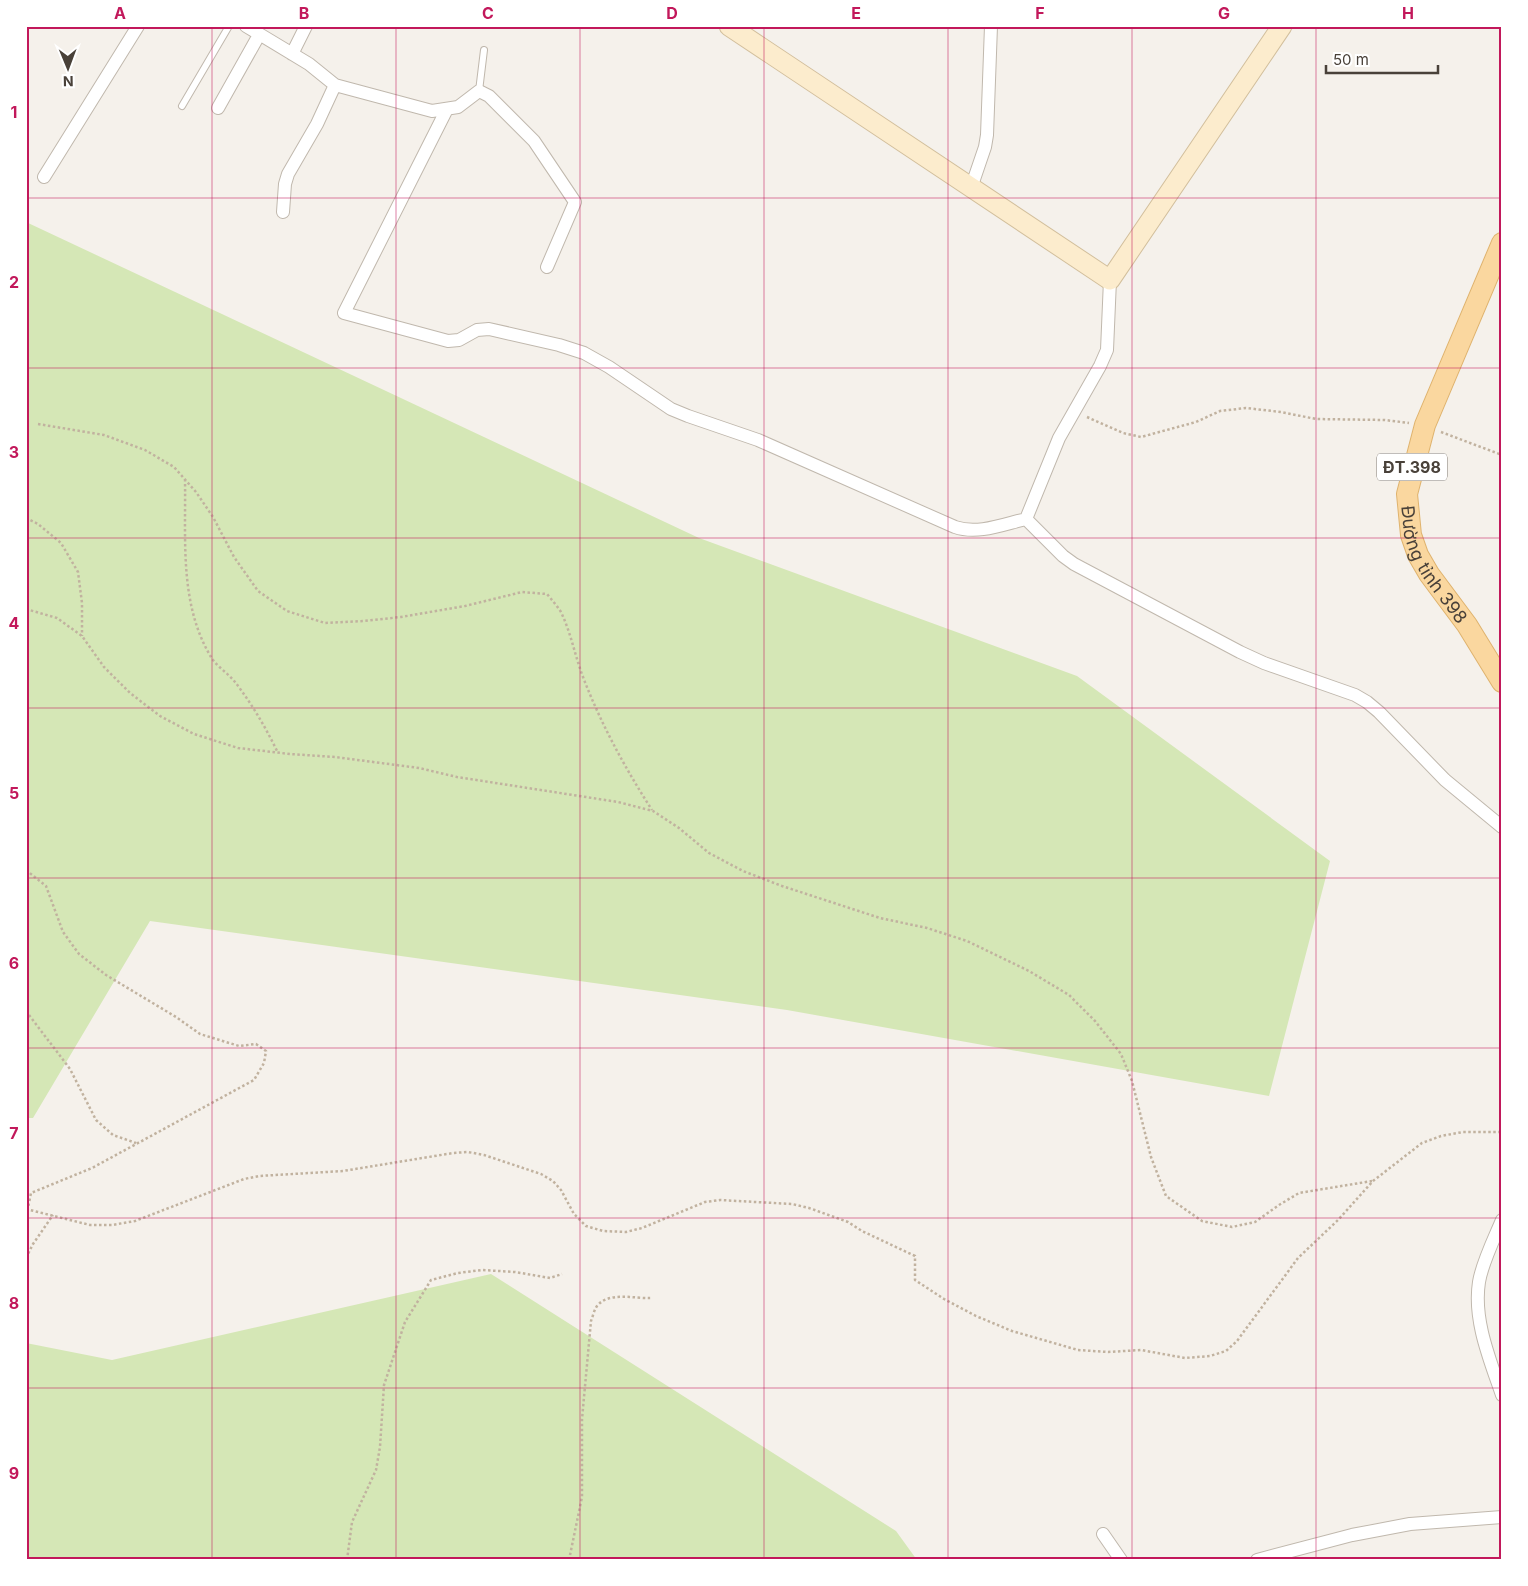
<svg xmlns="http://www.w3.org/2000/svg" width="1528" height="1586" font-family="Inter,sans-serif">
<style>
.green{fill:#d5e7b6}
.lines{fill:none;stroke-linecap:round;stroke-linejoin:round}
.lane-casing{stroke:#c0b8ad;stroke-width:8}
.street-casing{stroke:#c0b8ad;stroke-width:14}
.secondary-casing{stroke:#d2bf9c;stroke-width:21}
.primary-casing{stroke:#dfb36e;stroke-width:22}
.path{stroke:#c1b29f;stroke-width:2.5;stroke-dasharray:2.5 2.5;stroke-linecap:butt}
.lane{stroke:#fff;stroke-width:6}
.street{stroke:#fff;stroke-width:12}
.secondary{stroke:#fceccd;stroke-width:19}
.primary{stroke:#fad79f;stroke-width:20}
.grid{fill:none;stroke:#c2185b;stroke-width:1;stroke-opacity:0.55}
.labels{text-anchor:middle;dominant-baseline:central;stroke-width:5;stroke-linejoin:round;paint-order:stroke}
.shield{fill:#fff;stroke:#807a74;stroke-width:1}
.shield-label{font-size:16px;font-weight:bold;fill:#494139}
.street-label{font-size:18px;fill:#494139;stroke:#fff}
.neatline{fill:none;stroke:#c2185b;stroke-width:2}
.grid-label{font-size:16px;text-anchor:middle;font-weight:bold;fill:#c2185b}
</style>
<rect width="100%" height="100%" fill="#f5f1eb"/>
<path class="green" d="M 26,222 L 699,538 L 1077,676 L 1330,861 L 1269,1096 L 787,1010 L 150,921 L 33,1118 L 26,1118 Z
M 491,1274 L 896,1531 L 917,1560 L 26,1560 L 26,1343 L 112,1360 Z"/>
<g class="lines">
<defs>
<path id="lane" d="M 479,91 L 484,50
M 182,106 L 229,26"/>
<path id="street" d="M 246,26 L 309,64 L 335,85 L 317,124 L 288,174 L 285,184 L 283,212
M 292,54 L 306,26
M 335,85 L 432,111 L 458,107 L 479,91 L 489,96 L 534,141 L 575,202 L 547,267
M 218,108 L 259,35
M 447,109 L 344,313 L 448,341 L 459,340 L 477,330 L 489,329 L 559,345 L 584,353 L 609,367 L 671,409 L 688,416 L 758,440 L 955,527 C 978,535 1004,524 1026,519
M 44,177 L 138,26
M 971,188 L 985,147 L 987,135 L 991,26
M 1026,519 L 1063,556 L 1074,564 L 1240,652 L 1264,663 L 1355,695 L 1367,702 L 1379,712 L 1445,780 L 1502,827
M 1026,519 L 1059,438 L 1100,366 L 1107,350 L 1110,280
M 1502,1220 C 1494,1239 1482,1263 1479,1282 C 1473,1320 1490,1360 1502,1395
M 1103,1534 L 1121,1560
M 1257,1560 L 1352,1535 L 1410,1524 L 1502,1517"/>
<path id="secondary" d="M 729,26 L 1110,280 L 1282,26"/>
<g id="primary">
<path id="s1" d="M 1502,243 L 1425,425 L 1407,494 L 1411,535 L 1418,555 L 1429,574 L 1467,625 L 1502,682"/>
</g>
</defs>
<use href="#lane" class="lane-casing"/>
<use href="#street" class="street-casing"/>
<use href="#secondary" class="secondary-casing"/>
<use href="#primary" class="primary-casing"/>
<path class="path" d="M 1087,417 L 1123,433 L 1141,437 L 1196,422 L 1220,411 L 1246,408 L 1281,412 L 1316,419 L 1385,420 L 1409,423
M 38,424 L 104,435 L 145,450 L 174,467 L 196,492 L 213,517 L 234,557 L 258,591 L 287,611 L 325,623 L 363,621 L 401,617 L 465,606 L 522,592 L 547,594 C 552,600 557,606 561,612 C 571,633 575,656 583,677 C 601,724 625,768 652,810
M 1441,432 L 1502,455
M 185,479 C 186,539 179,604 211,657 C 217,667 228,673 235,682 C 252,704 266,728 278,753
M 26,518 L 38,524 L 61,543 L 78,572 L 82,603 L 82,636
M 26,609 L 57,618 L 82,636 L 104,667 L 130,693 L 160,716 L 194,734 L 238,748 L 290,754 L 335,757 L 419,768 L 457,777 L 618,802 L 653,811 L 679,828 L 709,853 L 743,871 L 782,886 L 880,918 L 927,928 L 967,941 L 1029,971 L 1069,995 L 1095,1021 L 1121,1054 L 1132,1081 L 1151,1157 L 1166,1196 L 1202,1221 L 1232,1227 L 1255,1222 L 1279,1205 L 1299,1193 L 1372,1181
M 26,870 L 46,886 L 63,932 L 79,954 L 106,975 L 176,1017 L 200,1034 L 239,1046 L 256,1044 L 266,1051 L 264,1063 L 254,1080 L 92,1168 L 31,1193 L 28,1208
M 26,1011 L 70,1069 L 96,1120 L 113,1135 L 136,1143
M 26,1209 L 90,1225 L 112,1225 L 135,1221 L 244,1179 L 259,1176 L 343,1171 L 453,1153 L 468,1152 L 484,1155 L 541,1174 L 553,1181 L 561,1190 L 574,1214 L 586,1226 L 603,1231 L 626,1232 L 642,1228 L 705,1202 L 720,1200 L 792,1204 L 809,1208 L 848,1222 L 862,1231 L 915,1256 L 915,1280 L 944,1299 L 976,1316 L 1012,1331 L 1078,1350 L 1108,1352 L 1141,1350 L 1185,1358 L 1210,1356 L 1226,1351 L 1237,1341 L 1298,1258 L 1338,1220 L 1373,1181 L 1422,1143 L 1441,1136 L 1463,1132 L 1502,1132
M 26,1258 L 33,1244 L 53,1215
M 26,1323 L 26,1327
M 347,1560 L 352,1522 L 376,1470 L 380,1447 L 384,1385 L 405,1322 L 431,1280 L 458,1273 L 482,1270 L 515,1272 L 550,1278 L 562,1274
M 569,1560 L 582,1497 L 582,1419 L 591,1321 C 593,1316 594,1310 597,1306 C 609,1291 635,1299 652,1298"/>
<use href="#lane" class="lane"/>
<use href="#street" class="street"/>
<use href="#secondary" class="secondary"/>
<use href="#primary" class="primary"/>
</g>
<path class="grid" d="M 212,26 L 212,1560M 396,26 L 396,1560M 580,26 L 580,1560M 764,26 L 764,1560M 948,26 L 948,1560M 1132,26 L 1132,1560M 1316,26 L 1316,1560M 26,198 L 1502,198M 26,368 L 1502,368M 26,538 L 1502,538M 26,708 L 1502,708M 26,878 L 1502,878M 26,1048 L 1502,1048M 26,1218 L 1502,1218M 26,1388 L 1502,1388"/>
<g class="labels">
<rect class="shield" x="1377" y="453.5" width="70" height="27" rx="4"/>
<g class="shield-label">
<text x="1412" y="467">ĐT.398</text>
</g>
<g class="street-label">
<text stroke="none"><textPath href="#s1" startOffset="346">Đường tỉnh 398</textPath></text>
</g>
</g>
<rect width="1528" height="1586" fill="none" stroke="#ffffff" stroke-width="55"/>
<g transform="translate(68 68) rotate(179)" stroke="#ffffff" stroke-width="4" paint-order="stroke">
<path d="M0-4L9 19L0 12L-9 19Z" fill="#494139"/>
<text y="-8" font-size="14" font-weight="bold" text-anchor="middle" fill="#494139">N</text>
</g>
<path d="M1326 65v8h112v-8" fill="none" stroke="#494139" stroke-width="2.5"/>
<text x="1333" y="65" font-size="15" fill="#494139" stroke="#ffffff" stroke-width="4" paint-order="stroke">50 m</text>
<rect x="28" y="28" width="1472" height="1530" class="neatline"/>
<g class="grid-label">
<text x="120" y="19">A</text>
<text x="304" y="19">B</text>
<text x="488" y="19">C</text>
<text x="672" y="19">D</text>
<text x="856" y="19">E</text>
<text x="1040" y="19">F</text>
<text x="1224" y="19">G</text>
<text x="1408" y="19">H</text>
<text x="14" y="118">1</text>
<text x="14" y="288">2</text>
<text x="14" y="458">3</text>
<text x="14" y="629">4</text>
<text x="14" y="799">5</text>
<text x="14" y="969">6</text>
<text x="14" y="1139">7</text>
<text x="14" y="1309">8</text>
<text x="14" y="1479">9</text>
</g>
</svg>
